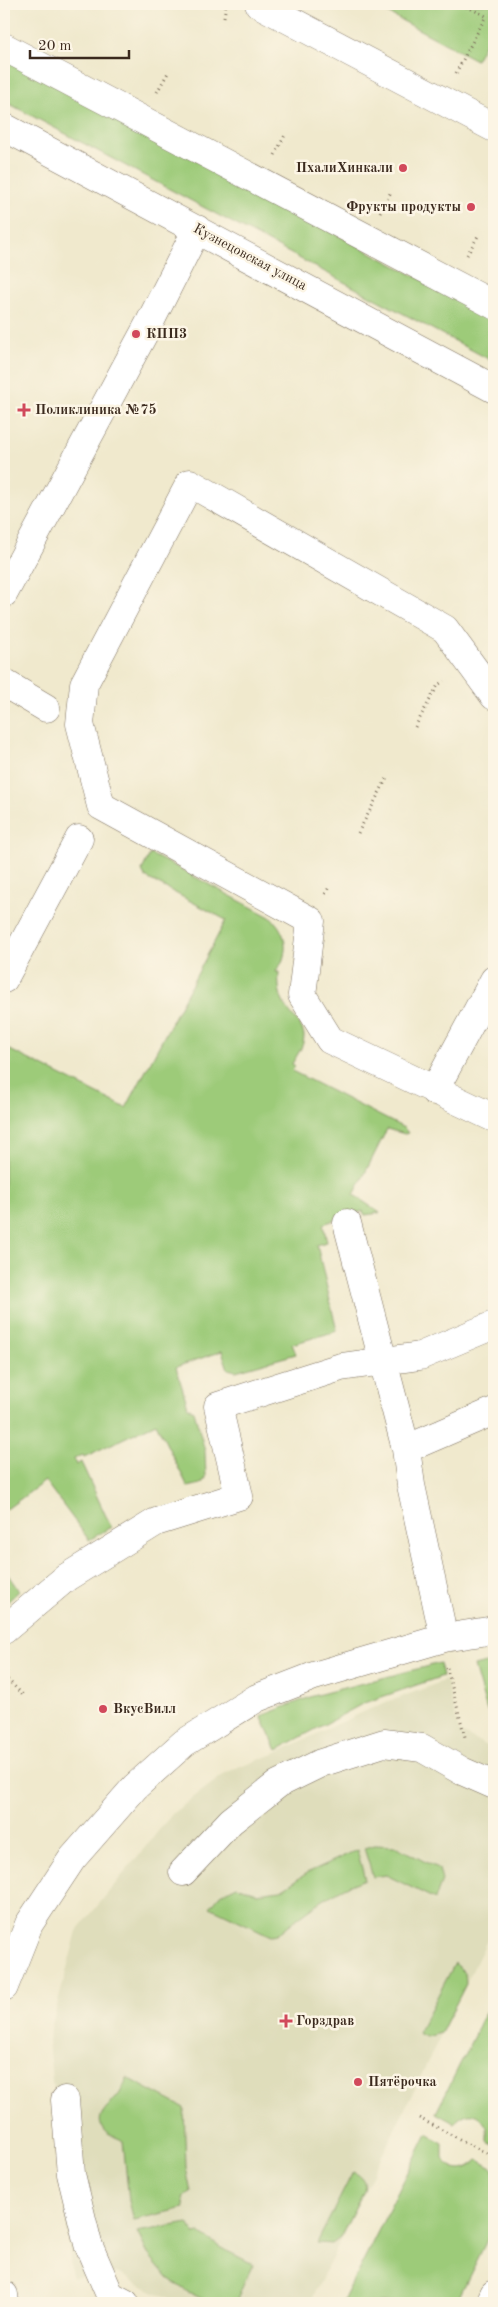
<svg xmlns="http://www.w3.org/2000/svg" width="498" height="2307" font-family="'Old Standard TT',serif">
<style>
.built{fill:#dfddbb}
.green{fill:#9dcb79;stroke:#6c7a4c}
.lines{fill:none;stroke-linecap:round;stroke-linejoin:round}
.minor-casing{stroke:#7a6d5b;stroke-width:29}
.path{stroke:#7a6d5b;stroke-width:3;stroke-dasharray:1 4;stroke-linecap:butt}
.minor{stroke:#fff;stroke-width:28}
.poi-dot{fill:#d1495b;stroke:#fcf5e5;stroke-width:2}
.labels{text-anchor:middle;dominant-baseline:central;stroke-width:5;stroke-linejoin:round;paint-order:stroke}
.poi-label{font-size:14px;font-weight:bold;fill:#3b2a1e;stroke:#fcf5e5;text-anchor:start}
.street-label{font-size:14px;fill:#3b2a1e;stroke:#fcf5e5}
</style>
<rect width="100%" height="100%" fill="#fcf5e5"/>
<filter id="ink" filterUnits="userSpaceOnUse"><feTurbulence type="fractalNoise" baseFrequency=".02" numOctaves="2"/><feDisplacementMap in="SourceGraphic" scale="10" xChannelSelector="R" yChannelSelector="G"/><feConvolveMatrix kernelMatrix="1 2 1 2 8 2 1 2 1" color-interpolation-filters="sRGB"/></filter>
<filter id="wash" filterUnits="userSpaceOnUse"><feTurbulence type="fractalNoise" baseFrequency=".0096" numOctaves="4" result="noise"/><feDisplacementMap in="SourceGraphic" scale="20" xChannelSelector="R" yChannelSelector="G"/><feGaussianBlur stdDeviation="1.12" result="paint"/><feColorMatrix in="noise" values="0 0 0 0 0 0 0 0 0 0 0 0 0 0 0 0 0 1.4 0 .05"/><feComposite in="paint" operator="in"/></filter>
<g filter="url(#wash)">
<rect width="100%" height="100%" fill="#f0e9cd"/>
<path class="built" d="M 446,1680 L 459,1732 L 494,1749 L 494,1926 L 310,2303 L 177,2303 L 117,2273 L 72,2278 L 48,2040 L 77,1931 L 173,1813 L 227,1772 L 274,1754 L 370,1709 Z"/>
<path class="green" d="M 390,4 L 494,4 L 494,27 L 476,60 L 386,12 Z
M 4,58 L 494,318 L 494,362 L 4,101 Z
M 150,854 L 193,875 L 192,877 L 195,877 L 270,917 C 284,929 289,945 282,962 C 280,967 278,966 276,972 L 279,972 C 278,985 279,997 287,1009 C 293,1018 304,1027 304,1036 C 304,1047 296,1056 292,1064 L 295,1066 L 292,1071 L 404,1128 L 408,1133 L 405,1134 L 387,1129 L 354,1195 L 380,1213 L 365,1215 L 363,1211 L 323,1224 L 327,1242 L 317,1245 L 337,1331 L 292,1344 L 296,1354 L 236,1371 L 228,1369 L 222,1351 L 176,1367 L 188,1407 L 194,1411 L 205,1451 L 206,1478 L 201,1484 L 188,1487 L 156,1423 L 84,1457 L 83,1455 L 74,1459 L 76,1465 L 81,1462 L 111,1527 L 89,1540 L 45,1481 L 4,1511 L 4,1047 L 126,1108 L 226,920 L 145,877 L 142,870 Z
M 4,1569 L 19,1591 L 4,1605 Z
M 494,1661 L 494,1714 L 487,1711 L 474,1666 Z
M 440,1663 L 443,1676 L 364,1703 L 277,1750 L 261,1716 L 313,1696 Z
M 375,1845 L 395,1846 L 439,1869 L 442,1881 L 435,1899 L 386,1875 L 373,1877 L 364,1848 Z
M 357,1850 L 365,1879 C 332,1891 304,1912 277,1935 L 271,1936 L 210,1907 L 221,1894 L 237,1886 L 257,1893 L 281,1890 L 309,1872 Z
M 455,1963 L 465,1973 L 466,1984 L 441,2033 L 426,2037 L 418,2033 Z
M 494,1995 L 494,2144 L 487,2141 L 487,2127 C 477,2110 467,2110 454,2123 L 436,2113 Z
M 127,2078 L 184,2108 L 186,2167 L 191,2193 L 183,2197 L 185,2208 L 134,2220 L 129,2201 L 123,2141 C 117,2136 108,2137 103,2129 C 93,2114 113,2104 120,2093 C 123,2088 125,2083 127,2078 Z
M 427,2134 L 443,2143 L 443,2159 C 454,2172 466,2172 478,2160 L 494,2169 L 494,2226 L 456,2303 L 342,2303 Z
M 353,2172 C 362,2176 366,2181 364,2191 L 340,2238 L 332,2244 L 317,2243 Z
M 188,2223 L 194,2234 L 200,2233 L 221,2248 L 253,2264 L 235,2303 L 211,2303 L 186,2291 L 168,2278 L 148,2254 L 137,2232 Z"/>
</g>
<g filter="url(#ink)">
<g class="lines">
<defs>
<path id="minor" d="M 259,4 L 494,128
M 4,47 L 494,305
M 4,127 L 494,389
M 4,593 L 149,324 L 197,229
M 4,683 L 46,708
M 494,696 L 445,629 L 190,483 L 84,684 L 80,724 L 101,806 L 311,921 L 302,995 L 330,1040 L 494,1118
M 4,979 L 79,839
M 434,1091 L 494,980
M 347,1223 L 406,1449
M 494,1411 L 406,1449 L 411,1485 L 444,1638 L 494,1630
M 4,1630 L 67,1577 L 156,1522 L 239,1496 L 218,1406 L 341,1367 L 420,1356 L 494,1325
M 183,1872 L 231,1821 L 278,1784 L 321,1763 L 384,1743 L 422,1748 L 462,1771 L 494,1785
M 4,1987 L 29,1924 L 72,1859 L 135,1787 L 184,1743 L 257,1698 L 314,1676 L 444,1638
M 65,2100 L 71,2174 L 88,2244 L 110,2295 L 125,2303
M 4,2295 L 5,2303
M 490,2303 L 494,2294"/>
</defs>
<use href="#minor" class="minor-casing"/>
<path class="path" d="M 224,17 L 226,4
M 456,73 L 486,16 L 461,4
M 157,92 L 169,71
M 275,155 L 286,133
M 380,212 L 392,190
M 467,255 L 478,236
M 415,727 L 438,685 L 444,681
M 358,833 L 387,778
M 325,894 L 330,886
M 447,1668 L 465,1737
M 4,1676 L 25,1697
M 419,2118 L 494,2157"/>
<use href="#minor" class="minor"/>
</g>
</g>
<g class="poi-dot">
<circle cx="403" cy="168" r="5"/>
<circle cx="471" cy="207" r="5"/>
<circle cx="136" cy="334" r="5"/>
<path d="M21.5 402.5h5v5h5v5h-5v5h-5v-5h-5v-5h5z"/>
<circle cx="103" cy="1709" r="5"/>
<path d="M283.5 2013.5h5v5h5v5h-5v5h-5v-5h-5v-5h5z"/>
<circle cx="358" cy="2082" r="5"/>
</g>
<g class="labels">
<g class="poi-label">
<text x="393" y="168" text-anchor="end">ПхалиХинкали</text>
<text x="461" y="207" text-anchor="end">Фрукты продукты</text>
<text x="146" y="334">КПП3</text>
<text x="35" y="410">Поликлиника №75</text>
<text x="113" y="1709">ВкусВилл</text>
<text x="296" y="2021">Горздрав</text>
<text x="368" y="2082">Пятёрочка</text>
</g>
<g class="street-label">
<text transform="translate(250 257) rotate(28)">Кузнецовская улица</text>
</g>
</g>
<rect width="498" height="2307" fill="none" stroke="#fcf5e5" stroke-width="20"/>
<path d="M30 50v8h99v-8" fill="none" stroke="#3b2a1e" stroke-width="2.5"/>
<text x="38" y="50" font-size="15" fill="#3b2a1e" stroke="#fcf5e5" stroke-width="4" paint-order="stroke">20 m</text>
</svg>
